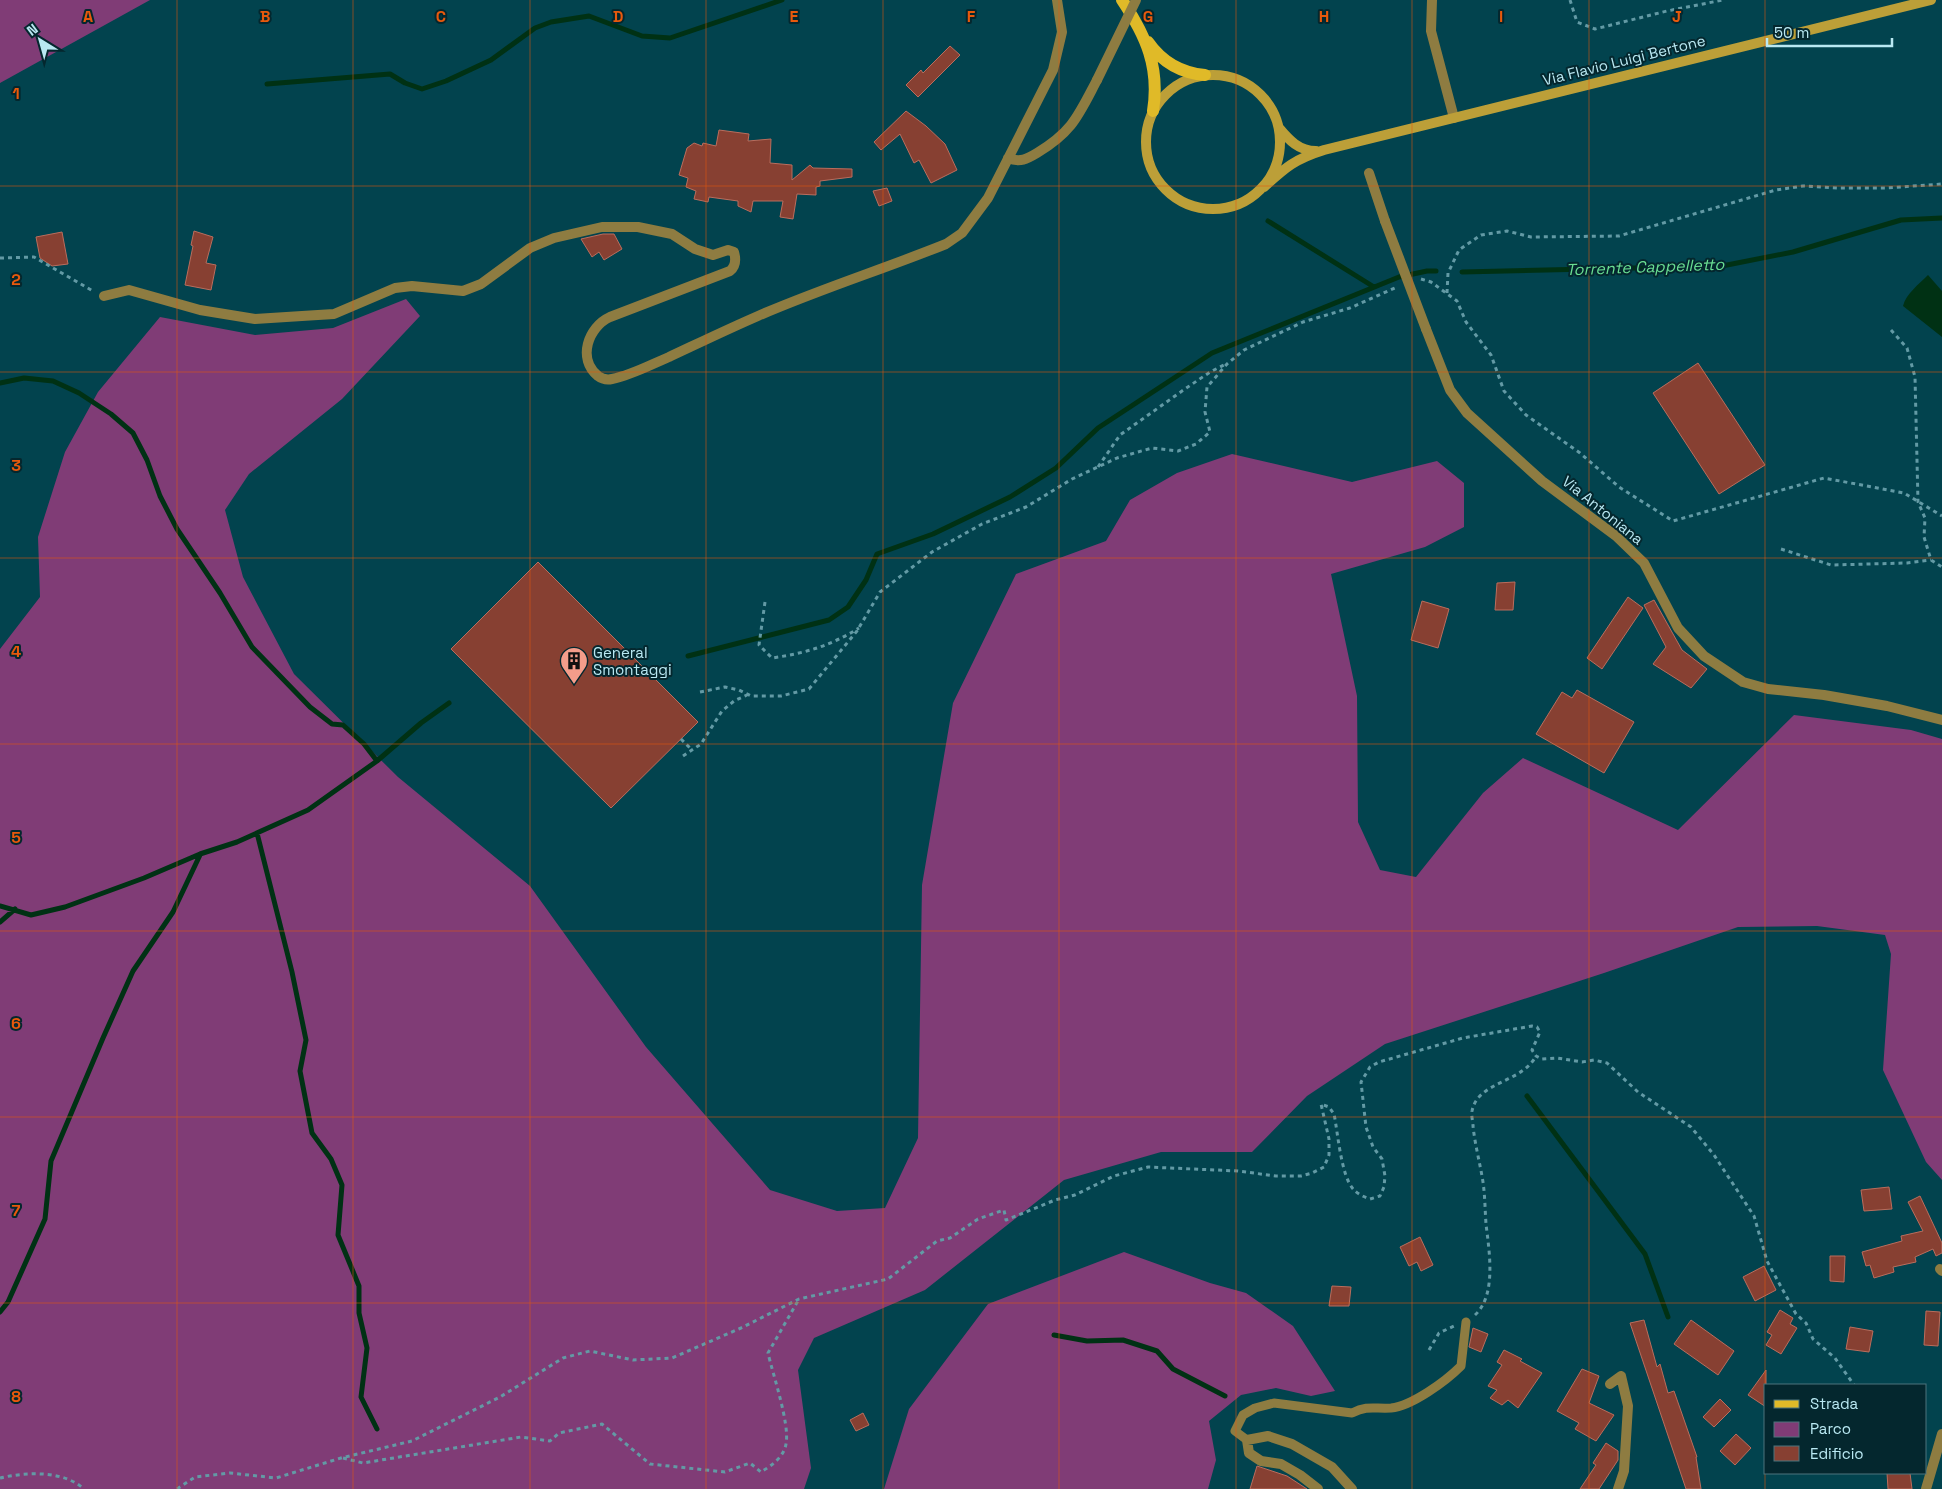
<svg xmlns="http://www.w3.org/2000/svg" width="1942" height="1489" font-family="'Space Grotesk',sans-serif">
<style>
.green{fill:#803c76}
.water{fill:#003114}
.lines{fill:none;stroke-linecap:round;stroke-linejoin:round}
.stream{stroke:#003114;stroke-width:5}
.building{fill:#874032;stroke:#ba6d5d}
.path{stroke:#639aa5;stroke-width:3;stroke-dasharray:4 4;stroke-linecap:butt}
.lane{stroke:#8e7c41;stroke-width:9}
.street{stroke:#8e7c41;stroke-width:10}
.secondary{stroke:#bc9f38;stroke-width:10}
.primary{stroke:#e0ba28;stroke-width:12}
.street-bridge{stroke:#8e7c41;stroke-width:10}
.grid{fill:none;stroke:#e8590c;stroke-width:1;stroke-opacity:0.55}
.labels{text-anchor:middle;dominant-baseline:central;stroke-width:4;stroke-linejoin:round;paint-order:stroke}
.street-label{font-size:15px;fill:#b9e8f2;stroke:#04272e}
.poi-label{font-size:15px;fill:#b9e8f2;stroke:#04272e;text-anchor:start}
.water-label{font-size:16px;font-style:italic;fill:#69de92;stroke:#04272e}
.grid-label{font-size:16px;text-anchor:middle;font-weight:bold;fill:#e8590c;stroke:#04272e;stroke-width:4;stroke-linejoin:round;paint-order:stroke}
</style>
<rect width="100%" height="100%" fill="#02434e"/>
<path class="green" d="M 0,0 L 150,0 L 0,83 Z
M 406,299 L 420,316 L 342,399 L 249,474 L 225,510 L 243,577 L 294,674 L 398,777 L 530,886 L 646,1047 L 770,1190 L 837,1211 L 885,1208 L 918,1138 L 922,885 L 953,703 L 1016,574 L 1106,541 L 1130,500 L 1177,473 L 1232,454 L 1352,482 L 1437,461 L 1464,483 L 1464,527 L 1425,547 L 1331,574 L 1357,696 L 1358,822 L 1380,870 L 1416,877 L 1483,793 L 1523,758 L 1678,830 L 1794,715 L 1911,730 L 1942,739 L 1942,1180 L 1926,1162 L 1883,1070 L 1891,954 L 1885,935 L 1817,926 L 1738,927 L 1604,973 L 1385,1044 L 1307,1096 L 1252,1152 L 1161,1152 L 1064,1180 L 925,1290 L 814,1338 L 798,1370 L 811,1468 L 804,1489 L 0,1489 L 0,649 L 40,597 L 38,537 L 65,452 L 98,392 L 160,317 L 255,335 L 333,328 Z
M 1124,1252 L 1210,1283 L 1246,1293 L 1293,1326 L 1335,1391 L 1311,1396 L 1276,1388 L 1241,1395 L 1209,1421 L 1216,1460 L 1208,1489 L 884,1489 L 909,1409 L 988,1304 Z"/>
<path class="water" d="M 1928,275 L 1942,291 L 1942,337 L 1903,306 C 1906,294 1919,284 1928,275 Z"/>
<g class="lines">
<path class="stream" d="M 267,84 L 390,74 L 405,83 L 422,89 L 446,81 L 491,60 L 535,28 L 551,22 L 589,16 L 642,36 L 670,38 L 782,0
M 1268,221 L 1374,287
M 1462,272 L 1722,266 L 1793,252 L 1901,220 L 1942,218
M 0,383 L 24,378 L 53,381 L 79,393 L 111,414 L 133,433 L 147,460 L 160,496 L 177,529 L 220,593 L 252,647 L 310,707 L 332,724 L 343,725 L 364,744 L 377,761
M 688,656 L 829,620 L 848,607 L 866,580 L 877,554 L 933,534 L 1010,497 L 1056,468 L 1098,428 L 1212,353 L 1399,277 L 1427,271 L 1436,271
M 257,833 L 292,972 L 306,1040 L 300,1071 L 312,1133 L 331,1159 L 342,1185 L 338,1235 L 359,1286 L 359,1313 L 367,1348 L 361,1397 L 377,1429
M 0,906 L 31,915 L 65,907 L 144,878 L 200,854 L 237,842 L 308,810 L 377,761 L 421,723 L 449,703
M 0,922 L 15,909
M 1527,1096 L 1645,1254 L 1668,1317
M 0,1312 L 8,1302 L 45,1219 L 51,1161 L 103,1038 L 133,971 L 173,912 L 200,855
M 1054,1335 L 1087,1341 L 1123,1340 L 1157,1351 L 1173,1369 L 1225,1396"/>
</g>
<path class="building" d="M 950,46 L 960,55 L 918,97 L 906,85 L 921,70 L 923,73 Z
M 906,111 L 926,126 L 945,144 L 957,170 L 931,183 L 919,160 L 914,163 L 900,134 L 881,150 L 874,142 Z
M 719,130 L 749,134 L 748,141 L 771,139 L 770,163 L 792,165 L 792,180 L 810,165 L 813,168 L 852,169 L 852,177 L 820,181 L 820,186 L 816,187 L 816,195 L 797,194 L 793,219 L 780,217 L 783,201 L 753,201 L 751,212 L 738,206 L 738,201 L 709,197 L 708,202 L 694,199 L 696,191 L 686,187 L 688,178 L 679,175 L 687,148 L 694,143 L 702,146 L 703,143 L 716,146 Z
M 887,188 L 892,201 L 879,206 L 873,191 Z
M 194,231 L 213,237 L 206,263 L 216,265 L 211,290 L 185,285 L 193,246 L 191,245 Z
M 62,232 L 68,264 L 52,266 L 40,258 L 36,237 Z
M 603,234 L 614,234 L 622,249 L 604,260 L 599,252 L 592,257 L 581,239 Z
M 1698,363 L 1765,465 L 1719,494 L 1653,393 Z
M 538,562 L 698,722 L 611,808 L 451,649 Z
M 1515,582 L 1513,610 L 1495,610 L 1497,583 Z
M 1628,597 L 1643,608 L 1602,669 L 1587,658 Z
M 1654,600 L 1682,650 L 1707,669 L 1691,688 L 1653,664 L 1666,647 L 1644,605 Z
M 1422,601 L 1449,609 L 1438,648 L 1411,640 Z
M 1577,690 L 1634,722 L 1604,773 L 1536,734 L 1562,692 L 1572,698 Z
M 1889,1187 L 1892,1209 L 1864,1211 L 1861,1190 Z
M 1920,1196 L 1942,1243 L 1942,1253 L 1936,1256 L 1933,1249 L 1915,1257 L 1916,1262 L 1893,1267 L 1894,1272 L 1874,1278 L 1870,1265 L 1866,1266 L 1862,1252 L 1902,1241 L 1901,1236 L 1923,1231 L 1908,1202 Z
M 1420,1237 L 1433,1265 L 1421,1271 L 1417,1262 L 1409,1266 L 1400,1247 Z
M 1830,1256 L 1845,1256 L 1844,1282 L 1830,1281 Z
M 1764,1266 L 1776,1290 L 1755,1301 L 1743,1277 Z
M 1332,1286 L 1351,1287 L 1349,1306 L 1329,1306 Z
M 1780,1310 L 1793,1318 L 1790,1324 L 1797,1328 L 1781,1354 L 1766,1345 L 1772,1335 L 1767,1332 Z
M 1926,1311 L 1940,1312 L 1938,1346 L 1924,1345 Z
M 1644,1320 L 1657,1367 L 1660,1364 L 1668,1393 L 1674,1391 L 1697,1457 L 1696,1457 L 1701,1489 L 1686,1489 L 1630,1323 Z
M 1691,1320 L 1734,1351 L 1718,1375 L 1674,1344 Z
M 1850,1327 L 1873,1331 L 1869,1352 L 1846,1349 Z
M 1473,1328 L 1488,1334 L 1481,1352 L 1469,1347 Z
M 1504,1350 L 1522,1359 L 1520,1361 L 1542,1373 L 1518,1408 L 1508,1400 L 1502,1405 L 1490,1398 L 1497,1390 L 1488,1386 L 1502,1365 L 1497,1362 Z
M 1582,1369 L 1599,1376 L 1589,1403 L 1614,1415 L 1596,1441 L 1575,1429 L 1579,1423 L 1557,1411 Z
M 1766,1370 L 1766,1407 L 1748,1395 Z
M 1720,1399 L 1731,1410 L 1714,1427 L 1703,1417 Z
M 863,1413 L 869,1425 L 856,1431 L 850,1420 Z
M 1736,1434 L 1751,1448 L 1735,1465 L 1720,1451 Z
M 1606,1443 L 1618,1451 L 1618,1460 L 1599,1489 L 1580,1489 L 1596,1465 L 1593,1463 Z
M 1257,1466 L 1287,1476 L 1307,1489 L 1250,1489 Z
M 1887,1473 L 1910,1473 L 1912,1489 L 1888,1489 Z"/>
<g class="lines">
<path class="path" d="M 1570,0 L 1577,22 L 1595,29 L 1667,11 L 1723,0
M 0,258 L 34,257 L 93,291
M 1421,279 L 1431,282 L 1457,301 L 1466,322 L 1491,355 L 1504,391 L 1526,415 L 1580,453 L 1619,487 L 1673,521 L 1824,478 L 1904,493 L 1942,516
M 1447,293 L 1448,273 L 1459,250 L 1481,235 L 1507,231 L 1531,237 L 1619,236 L 1776,190 L 1803,186 L 1837,188 L 1886,188 L 1942,184
M 1891,330 L 1907,348 L 1915,377 L 1918,502 L 1925,518 L 1924,537 L 1931,560 L 1942,567
M 1098,467 L 1120,435 L 1182,391 L 1210,372 L 1224,365
M 1781,549 L 1831,565 L 1907,563 L 1931,560
M 765,602 L 759,645 L 772,658 C 806,653 830,646 859,628
M 700,692 L 725,687 L 739,690 L 751,696 L 781,696 L 809,689 L 857,631 L 880,592 L 932,552 L 982,524 L 1026,507 L 1072,479 L 1117,458 L 1152,448 L 1178,451 L 1196,444 L 1210,432 L 1205,412 L 1207,387 L 1227,364 L 1244,350 L 1303,322 L 1350,308 L 1397,287
M 681,739 L 692,750
M 683,756 L 701,744 L 722,711 L 734,701 L 747,695
M 1475,1315 C 1497,1295 1489,1250 1486,1224 C 1485,1210 1485,1196 1483,1182 C 1480,1163 1475,1145 1473,1126 C 1473,1122 1471,1115 1472,1111 C 1478,1081 1522,1083 1536,1056
M 1429,1350 L 1439,1333 L 1454,1326
M 343,1458 L 363,1463 L 521,1437 L 550,1441 L 559,1433 L 602,1424 L 650,1464 L 725,1472 L 750,1463 L 761,1472 C 771,1466 784,1457 786,1444 C 790,1424 773,1375 768,1353 L 799,1299
M 0,1478 C 26,1472 63,1470 84,1489
M 177,1489 L 195,1477 L 230,1473 L 276,1478 L 341,1458 L 412,1441 L 500,1397 L 563,1358 L 590,1351 L 633,1360 L 672,1358 L 741,1328 L 799,1299 L 888,1279 L 937,1241 L 950,1238 L 978,1219 L 1004,1210 L 1006,1220 L 1055,1200 L 1075,1195 L 1114,1176 L 1148,1167 L 1238,1171 L 1276,1176 L 1301,1176 L 1312,1173 L 1324,1167 L 1329,1155 L 1329,1139 L 1321,1104 L 1329,1107 L 1334,1114 C 1338,1133 1341,1177 1354,1190 C 1358,1194 1364,1197 1370,1199 L 1380,1196 L 1384,1187 L 1385,1176 L 1382,1159 L 1373,1147 L 1366,1127 L 1361,1082 L 1370,1067 L 1379,1062 L 1463,1038 L 1532,1026 L 1537,1027 L 1540,1032 L 1532,1050 L 1536,1056 L 1542,1059 L 1557,1058 L 1582,1062 L 1594,1060 L 1607,1063 L 1638,1092 L 1691,1127 L 1714,1155 L 1754,1216 L 1767,1261 L 1796,1314 L 1806,1323 L 1813,1339 L 1835,1358 L 1854,1385"/>
<path class="lane" d="M 1247,1440 L 1235,1431 L 1243,1415 L 1255,1408 L 1274,1403 L 1352,1413 C 1368,1405 1374,1409 1391,1408 C 1412,1406 1446,1381 1461,1366 L 1466,1322"/>
<path class="street" d="M 1432,0 L 1431,31 L 1454,118
M 1008,158 C 1020,163 1027,159 1037,153 C 1073,131 1078,116 1097,80
M 1369,173 L 1385,221
M 104,296 L 129,290 L 200,310 L 255,319 L 302,316 L 334,314 L 395,288 L 412,286 L 463,291 L 481,284 L 530,248 L 554,238 L 602,227 L 638,227 L 672,234 L 695,249 L 713,255 L 728,250 L 734,252 C 736,259 736,266 730,271 L 610,317 C 588,327 577,359 598,376 C 602,379 607,380 612,379 C 632,375 650,365 669,357 C 699,343 728,329 758,316 C 820,289 884,269 946,244 L 962,233 L 988,198 L 1053,70 L 1062,32 L 1057,0
M 1426,329 L 1450,390 L 1467,413 L 1542,481 L 1616,536 L 1644,563 L 1678,628 L 1704,656 L 1743,682 L 1768,689 L 1824,695 L 1887,706 L 1942,720
M 1940,1269 L 1942,1271
M 1610,1384 L 1621,1376 L 1628,1406 L 1624,1471 L 1618,1489
M 1318,1489 L 1300,1475 L 1281,1464 L 1261,1461 L 1249,1453 L 1247,1440 L 1268,1436 L 1292,1444 L 1332,1467 L 1352,1489
M 1926,1489 L 1942,1434"/>
<path class="secondary" d="M1146 142a67 67 0 1 1 134 0a67 67 0 1 1-134 0Z
M 1279,128 C 1289,140 1299,151 1316,151
M 1264,187 C 1286,167 1295,159 1324,150 L 1931,0"/>
<path class="primary" d="M 1122,0 C 1146,36 1160,67 1153,111
M 1148,42 C 1162,62 1181,73 1205,75"/>
<path class="street-bridge" d="M 1097,80 L 1136,0
M 1385,221 L 1426,329"/>
</g>
<path class="grid" d="M 177,0 L 177,1489M 353,0 L 353,1489M 530,0 L 530,1489M 706,0 L 706,1489M 883,0 L 883,1489M 1059,0 L 1059,1489M 1236,0 L 1236,1489M 1412,0 L 1412,1489M 1589,0 L 1589,1489M 1765,0 L 1765,1489M 0,186 L 1942,186M 0,372 L 1942,372M 0,558 L 1942,558M 0,744 L 1942,744M 0,931 L 1942,931M 0,1117 L 1942,1117M 0,1303 L 1942,1303"/>
<defs>
<symbol id="building-pin" viewBox="-11 -11 22 30"><path d="M0 17L-7.5 6A9.5 9.5 0 1 1 7.5 6Z" fill="#f49d8b" stroke="#04272e"/><path d="M-4-6H4V6H1V3H-1V6H-4ZM-2.5-4.3h1.7v1.8h-1.7ZM.8-4.3h1.7v1.8H.8ZM-2.5-1h1.7V.8h-1.7ZM.8-1h1.7V.8H.8Z" fill="#111"/></symbol>
</defs>
<g fill-rule="evenodd">
<use href="#building-pin" x="558" y="645" width="32" height="43"/>
</g>
<g class="labels">
<g class="street-label">
<text transform="translate(1624 60) rotate(-14)">Via Flavio Luigi Bertone</text>
<text transform="translate(1603 510) rotate(39)">Via Antoniana</text>
</g>
<g class="poi-label">
<text x="593" y="652">General<tspan x="593" dy="17">Smontaggi</tspan></text>
</g>
<g class="water-label">
<text transform="translate(1645 267) rotate(-2)">Torrente Cappelletto</text>
</g>
</g>
<g class="grid-label">
<text x="88" y="22">A</text>
<text x="265" y="22">B</text>
<text x="441" y="22">C</text>
<text x="618" y="22">D</text>
<text x="794" y="22">E</text>
<text x="971" y="22">F</text>
<text x="1148" y="22">G</text>
<text x="1324" y="22">H</text>
<text x="1501" y="22">I</text>
<text x="1677" y="22">J</text>
<text x="16" y="99">1</text>
<text x="16" y="285">2</text>
<text x="16" y="471">3</text>
<text x="16" y="657">4</text>
<text x="16" y="843">5</text>
<text x="16" y="1029">6</text>
<text x="16" y="1216">7</text>
<text x="16" y="1402">8</text>
</g>
<rect x="1764" y="1384" width="162" height="90" fill="#04272e" stroke="#4c747c"/>
<rect x="1774" y="1400" width="25" height="8" fill="#e0ba28" stroke="#4c747c"/>
<text x="1810" y="1409" font-size="15" fill="#b9e8f2">Strada</text>
<rect x="1774" y="1422" width="25" height="15" fill="#803c76" stroke="#4c747c"/>
<text x="1810" y="1434" font-size="15" fill="#b9e8f2">Parco</text>
<rect x="1774" y="1446" width="25" height="15" fill="#874032" stroke="#4c747c"/>
<text x="1810" y="1459" font-size="15" fill="#b9e8f2">Edificio</text>
<g transform="translate(40 40) rotate(323)" stroke="#04272e" stroke-width="4" paint-order="stroke">
<path d="M0-4L9 19L0 12L-9 19Z" fill="#b9e8f2"/>
<text y="-8" font-size="14" font-weight="bold" text-anchor="middle" fill="#b9e8f2">N</text>
</g>
<path d="M1767 38v8h125v-8" fill="none" stroke="#b9e8f2" stroke-width="2.5"/>
<text x="1774" y="38" font-size="15" fill="#b9e8f2" stroke="#04272e" stroke-width="4" paint-order="stroke">50 m</text>
</svg>
